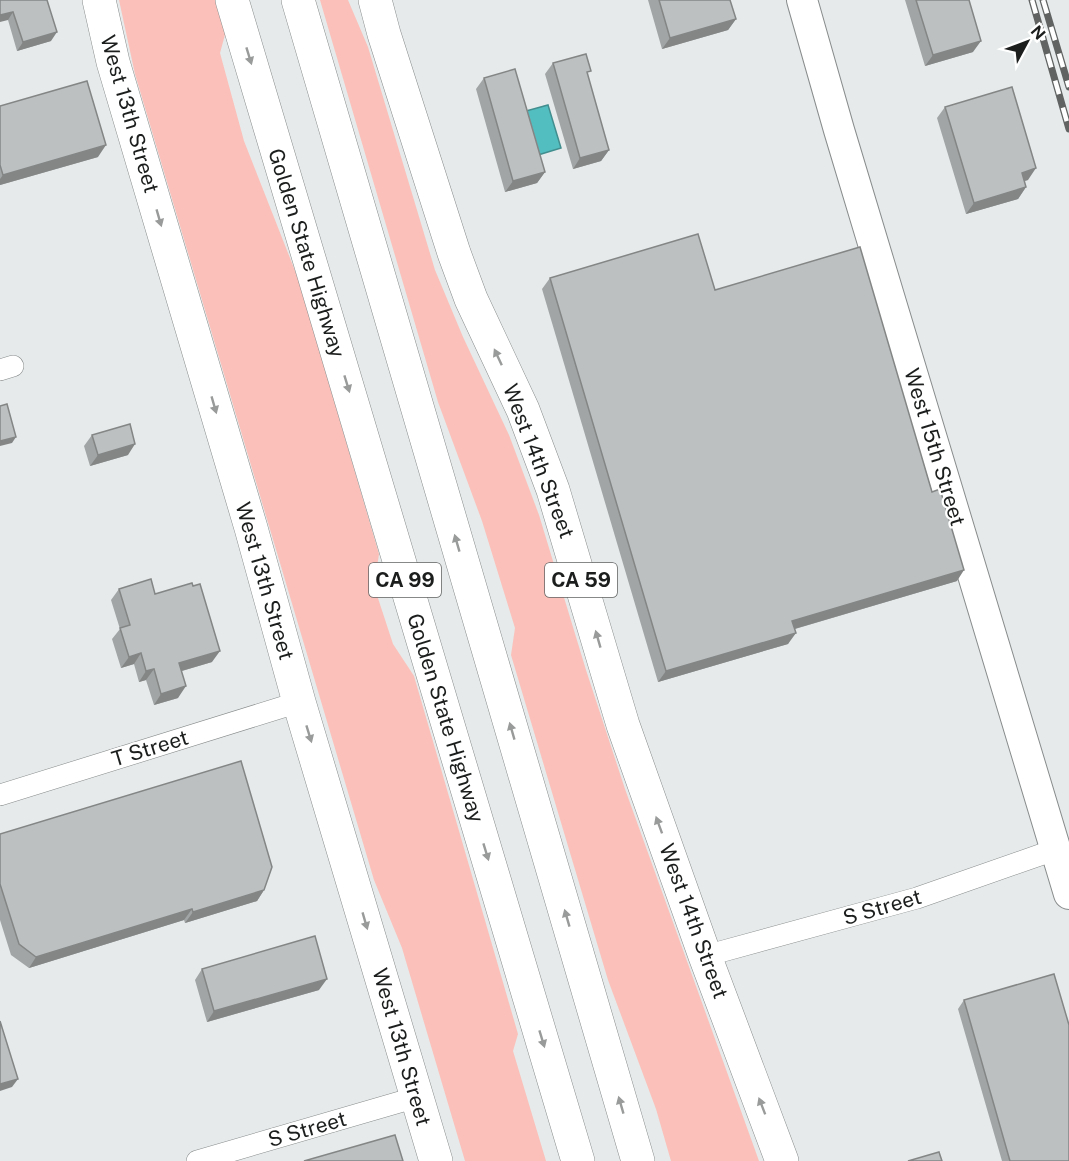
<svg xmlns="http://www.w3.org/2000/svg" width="1069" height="1161" font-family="'Public Sans',sans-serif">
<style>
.green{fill:#fbc0b9}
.water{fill:#52bec0;stroke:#428e8f;stroke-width:1.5}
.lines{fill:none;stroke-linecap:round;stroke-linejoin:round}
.street-casing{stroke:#898c8c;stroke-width:22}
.secondary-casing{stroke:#898c8c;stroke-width:32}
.primary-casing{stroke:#898c8c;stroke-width:34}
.highway-casing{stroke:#898c8c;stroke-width:34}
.street{stroke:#fff;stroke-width:21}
.secondary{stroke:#fff;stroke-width:30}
.primary{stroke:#fff;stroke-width:33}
.highway{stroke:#fff;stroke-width:33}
.rail-casing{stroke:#616363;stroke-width:7}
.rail{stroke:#fff;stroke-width:4.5;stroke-dasharray:14;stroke-linecap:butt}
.wall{fill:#a2a5a5}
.shaded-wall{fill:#848686}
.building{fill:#bcc0c0;stroke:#848686;stroke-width:1.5}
.oneway{fill:#999a9a}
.labels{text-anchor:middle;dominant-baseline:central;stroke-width:4.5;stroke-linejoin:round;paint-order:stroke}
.shield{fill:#fff;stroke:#606262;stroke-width:1.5}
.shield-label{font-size:20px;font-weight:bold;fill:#1c1e1e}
.street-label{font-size:21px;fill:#1c1e1e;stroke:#fff}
</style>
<rect width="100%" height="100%" fill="#e6eaea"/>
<path class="green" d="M 119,0 L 217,0 L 226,31 L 220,53 L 244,141 L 299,281 L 379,554 L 374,586 L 393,644 L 414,676 L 518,1034 L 513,1051 L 546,1161 L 465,1161 L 402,948 L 374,880 L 135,74 Z
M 320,0 L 348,0 L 368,47 L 435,270 L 463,337 L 509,435 L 539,515 L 586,670 L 625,789 L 759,1161 L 671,1161 L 656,1109 L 608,980 L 511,655 L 515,628 L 482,521 L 438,402 Z"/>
<path class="water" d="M 548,105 L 561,148 L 538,155 L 526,111 Z"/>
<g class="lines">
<defs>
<path id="street" d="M 0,370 L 13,366
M 0,795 L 299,702
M 705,956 L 917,898 L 1057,849
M 197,1161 L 417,1097"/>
<path id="secondary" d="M 802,0 L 839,130 L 1069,894"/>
<path id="primary" d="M 99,0 L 113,62 L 251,528 L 299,702 L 436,1161
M 375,0 L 384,34 L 454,253 L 471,299 L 523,410 L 553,490 L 623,725 L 705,956 L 782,1161"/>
<path id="highway" d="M 232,0 L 578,1161
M 298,0 L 638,1161"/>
</defs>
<use href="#street" class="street-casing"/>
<use href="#secondary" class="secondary-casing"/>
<use href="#primary" class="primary-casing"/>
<use href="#highway" class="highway-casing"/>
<use href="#street" class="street"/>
<use href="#secondary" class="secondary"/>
<use href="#primary" class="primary"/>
<use href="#highway" class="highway"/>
<defs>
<path id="rail" d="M 1032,0 L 1069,129
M 1043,0 L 1069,87"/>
</defs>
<use href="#rail" class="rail-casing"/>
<use href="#rail" class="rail"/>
</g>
<path class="wall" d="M 0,0 L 51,41 L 17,51 L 8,20 Z
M 648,0 L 730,0 L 736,19 L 728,30 L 662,49 Z
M 905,0 L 969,0 L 973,52 L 925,66 Z
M 553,63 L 588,76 L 609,150 L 601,161 L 573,169 L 545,74 Z
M 484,78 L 545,172 L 537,183 L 505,192 L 476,89 Z
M 0,106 L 98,157 L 0,185 Z
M 945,107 L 1028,180 L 1024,181 L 1026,187 L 1018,199 L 966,214 L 937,118 Z
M 550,278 L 715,290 L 957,581 L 795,629 L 788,644 L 658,682 L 542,289 Z
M 92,435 L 128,455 L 90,466 L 84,446 Z
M 119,589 L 155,594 L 212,662 L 182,671 L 178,698 L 154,705 L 146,680 L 139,682 L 134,664 L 121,668 L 112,639 L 120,629 L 111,600 Z
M 0,834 L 264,890 L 257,901 L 185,923 L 184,920 L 29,968 L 11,955 L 0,920 Z
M 202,969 L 319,990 L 207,1022 L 195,980 Z
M 964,1000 L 1069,1161 L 1002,1161 L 958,1009 Z"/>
<path class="shaded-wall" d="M 13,12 L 8,20 L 0,22 L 0,15 Z
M 736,19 L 728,30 L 662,49 L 670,38 Z
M 57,32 L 51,41 L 17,51 L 23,42 Z
M 981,41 L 973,52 L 925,66 L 933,55 Z
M 106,145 L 98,157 L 0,185 L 0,179 L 3,175 Z
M 609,150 L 601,161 L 573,169 L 580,158 Z
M 1036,168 L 1028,180 L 1014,184 L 1022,173 Z
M 545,172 L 537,183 L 505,192 L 513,181 Z
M 1026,187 L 1018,199 L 966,214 L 974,203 Z
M 16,437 L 12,443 L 0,446 L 0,441 Z
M 135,444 L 128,455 L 90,466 L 98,455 Z
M 964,570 L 957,581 L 784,632 L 792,621 Z
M 796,633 L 788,644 L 658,682 L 666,671 Z
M 220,651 L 212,662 L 171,674 L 179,663 Z
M 141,653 L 134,664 L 121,668 L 129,657 Z
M 154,669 L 146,680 L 139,682 L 146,671 Z
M 186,686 L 178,698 L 154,705 L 161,694 Z
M 264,890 L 257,901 L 185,923 L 193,912 Z
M 192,909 L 184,920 L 29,968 L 36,957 Z
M 327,979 L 319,990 L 207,1022 L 214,1011 Z
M 18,1079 L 12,1087 L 0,1091 L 0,1084 Z"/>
<path class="building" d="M 0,0 L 47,0 L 57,32 L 23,42 L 13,12 L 0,15 Z
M 659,0 L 730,0 L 736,19 L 670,38 Z
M 916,0 L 969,0 L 981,41 L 933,55 Z
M 586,54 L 591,71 L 587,72 L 609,150 L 580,158 L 553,63 Z
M 515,69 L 545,172 L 513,181 L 484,78 Z
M 87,81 L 106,145 L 3,175 L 0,165 L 0,106 Z
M 1012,87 L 1036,168 L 1022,173 L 1026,187 L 974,203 L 945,107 Z
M 698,234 L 715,290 L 860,247 L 932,492 L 940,489 L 964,570 L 792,621 L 796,633 L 666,671 L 550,278 Z
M 7,404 L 16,437 L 0,441 L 0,406 Z
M 130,424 L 135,444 L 98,455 L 92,435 Z
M 151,579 L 155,594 L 192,583 L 193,586 L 200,584 L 220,651 L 179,663 L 186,686 L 161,694 L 154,669 L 146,671 L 141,653 L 129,657 L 120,628 L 130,625 L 119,589 Z
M 241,761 L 272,867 L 264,890 L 193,912 L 192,909 L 36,957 L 19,944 L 0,884 L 0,834 Z
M 315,936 L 327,979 L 214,1011 L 202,969 Z
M 1054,974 L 1069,1025 L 1069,1161 L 1010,1161 L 964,1000 Z
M 0,1021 L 18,1079 L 0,1084 Z
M 395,1135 L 403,1161 L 304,1161 Z
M 939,1152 L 942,1161 L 908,1161 Z"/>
<defs><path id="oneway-solid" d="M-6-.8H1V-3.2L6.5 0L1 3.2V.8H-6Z" transform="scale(1.5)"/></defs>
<g class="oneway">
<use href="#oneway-solid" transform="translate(249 56) rotate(73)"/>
<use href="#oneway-solid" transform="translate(159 218) rotate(74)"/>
<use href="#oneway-solid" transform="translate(498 357) rotate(-115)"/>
<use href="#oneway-solid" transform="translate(347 384) rotate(73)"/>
<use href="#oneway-solid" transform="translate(214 405) rotate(74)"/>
<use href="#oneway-solid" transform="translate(457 543) rotate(-106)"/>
<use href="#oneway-solid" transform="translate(598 639) rotate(-106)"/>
<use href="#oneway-solid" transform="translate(512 731) rotate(-106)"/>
<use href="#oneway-solid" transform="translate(309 734) rotate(73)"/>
<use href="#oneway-solid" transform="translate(659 825) rotate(-110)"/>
<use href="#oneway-solid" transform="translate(486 852) rotate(73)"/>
<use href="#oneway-solid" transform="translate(567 918) rotate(-106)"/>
<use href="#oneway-solid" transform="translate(365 921) rotate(74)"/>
<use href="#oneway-solid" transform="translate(542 1039) rotate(73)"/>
<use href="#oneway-solid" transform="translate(621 1105) rotate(-106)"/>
<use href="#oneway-solid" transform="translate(762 1106) rotate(-111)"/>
</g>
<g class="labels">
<g class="shield">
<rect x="369" y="563" width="72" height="34" rx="4.5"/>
<rect x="545" y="563" width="72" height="34" rx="4.5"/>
</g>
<g class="shield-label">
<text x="405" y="580">CA 99</text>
<text x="581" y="580">CA 59</text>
</g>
<g class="street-label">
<text transform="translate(130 114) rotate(74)">West 13th Street</text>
<text transform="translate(307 253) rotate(73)">Golden State Highway</text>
<text transform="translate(935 447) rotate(73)">West 15th Street</text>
<text transform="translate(539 461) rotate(69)">West 14th Street</text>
<text transform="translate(265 581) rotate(74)">West 13th Street</text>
<text transform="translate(446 718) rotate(73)">Golden State Highway</text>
<text transform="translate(150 748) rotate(-17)">T Street</text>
<text transform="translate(882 907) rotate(-16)">S Street</text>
<text transform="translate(694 921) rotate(70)">West 14th Street</text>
<text transform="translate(402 1047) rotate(74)">West 13th Street</text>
<text transform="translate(307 1129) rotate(-16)">S Street</text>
</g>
</g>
<g transform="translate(1027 42) rotate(49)" stroke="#ffffff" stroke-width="4.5" paint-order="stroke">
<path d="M0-4.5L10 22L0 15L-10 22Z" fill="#1c1e1e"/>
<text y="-9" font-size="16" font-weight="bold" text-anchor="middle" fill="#1c1e1e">N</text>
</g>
</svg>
